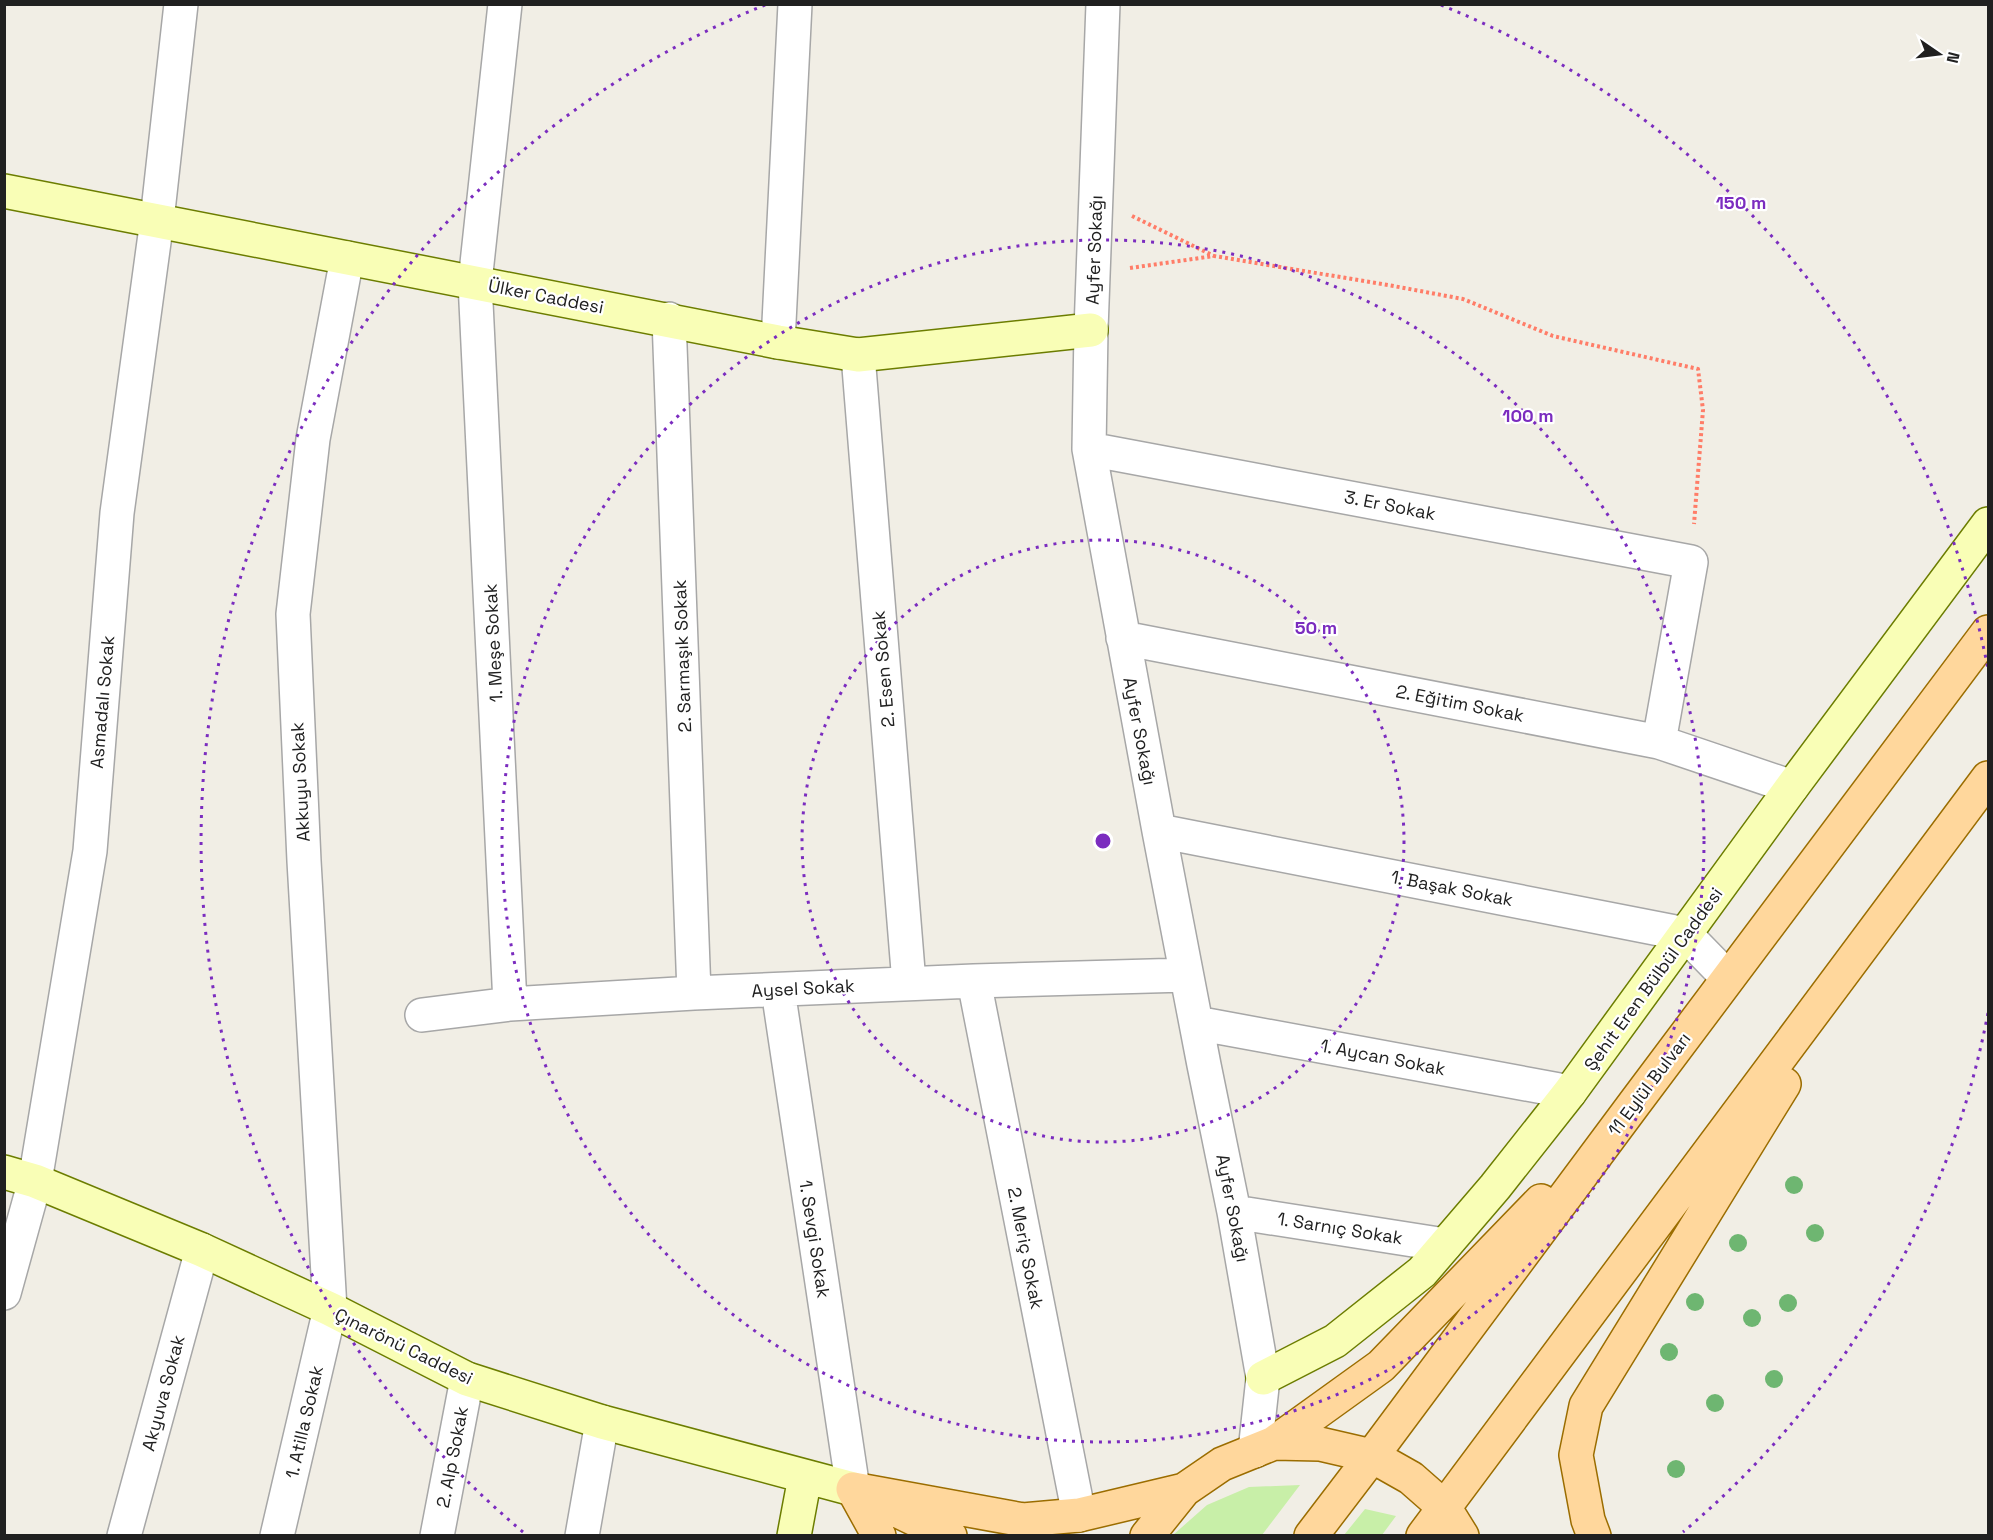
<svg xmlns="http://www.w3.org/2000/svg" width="1993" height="1540" font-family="'Space Grotesk',sans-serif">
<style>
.grass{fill:#c8efa8}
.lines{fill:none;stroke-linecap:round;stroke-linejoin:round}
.street-casing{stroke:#a7a7a7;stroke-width:36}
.secondary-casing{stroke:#6c7d00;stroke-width:36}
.primary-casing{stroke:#9b6d00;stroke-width:36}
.path{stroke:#ff7d68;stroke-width:4;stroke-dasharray:3 3;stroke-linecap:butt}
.street{stroke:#fff;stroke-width:33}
.secondary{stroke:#f9feb6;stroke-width:33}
.primary{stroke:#ffd79c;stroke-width:33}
.tree{fill:#6eb671}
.ring{fill:none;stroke:#7b2cbf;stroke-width:3;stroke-dasharray:3 6}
.labels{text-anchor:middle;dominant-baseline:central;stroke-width:4.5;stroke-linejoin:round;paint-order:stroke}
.street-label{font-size:18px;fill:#202020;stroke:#fff}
.centre{fill:#7b2cbf;stroke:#fff;stroke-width:3}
.ring-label{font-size:18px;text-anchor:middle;font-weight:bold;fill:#7b2cbf;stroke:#fff;stroke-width:4.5;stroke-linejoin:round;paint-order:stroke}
</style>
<rect width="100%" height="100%" fill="#f1eee5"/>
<path class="grass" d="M 1300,1485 L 1262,1535 L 1173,1535 L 1207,1505 L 1249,1487 Z
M 1365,1509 L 1396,1516 L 1382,1535 L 1344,1535 Z"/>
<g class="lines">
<defs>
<path id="street" d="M 505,4 L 475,282 L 510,1004
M 1103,4 L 1091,330 L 1089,449 L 1159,831 L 1204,1065 L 1234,1212 L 1263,1378 L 1255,1451
M 669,319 L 694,993
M 778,342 L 795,4
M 858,355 L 909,983
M 1089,449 L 1691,562 L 1659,742
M 1123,638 L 1659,742 L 1792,787
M 1159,831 L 1685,934 L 1728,978
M 974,981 L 1079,1515
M 778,990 L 853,1489
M 422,1015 L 510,1004 L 694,993 L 974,981 L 1186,975
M 1196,1023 L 1570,1092
M 1234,1212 L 1445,1245
M 4,1293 L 35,1181 L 90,851 L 117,513 L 157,220 L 181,4
M 124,1536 L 202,1250
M 277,1536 L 330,1309 L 304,861 L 293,614 L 313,439 L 347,258
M 437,1536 L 467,1379
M 582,1536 L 602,1422"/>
<path id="secondary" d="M 4,191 L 778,342 L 858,355 L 1091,330
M 4,1172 L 35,1181 L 202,1250 L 330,1309 L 467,1379 L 602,1422 L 853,1489
M 1263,1378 L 1335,1341 L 1422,1272 L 1495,1187 L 1570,1092 L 1792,787 L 1988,524
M 794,1536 L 805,1477"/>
<path id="primary" d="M 1274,1443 L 1381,1366 L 1541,1201
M 853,1489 L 1023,1520 L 1079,1515 L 1184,1490
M 853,1489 L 879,1536
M 892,1508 L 950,1536
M 1147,1536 L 1184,1490 L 1222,1464 L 1274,1443 L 1320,1444 L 1372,1456 L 1411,1478 L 1444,1507 L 1462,1536
M 1311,1536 L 1372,1456 L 1634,1104 L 1988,632
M 1423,1536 L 1988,778
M 1594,1536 L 1588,1520 L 1576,1455 L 1586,1406 L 1784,1084"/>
</defs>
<use href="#street" class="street-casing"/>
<use href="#secondary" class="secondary-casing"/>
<use href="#primary" class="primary-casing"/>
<path class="path" d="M 1132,216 L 1214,256
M 1130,268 L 1214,256 L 1388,285 L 1463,299 L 1553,336 L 1698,369 L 1703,410 L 1694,524"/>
<use href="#street" class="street"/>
<use href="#secondary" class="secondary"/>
<use href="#primary" class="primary"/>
</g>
<g class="tree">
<circle cx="1794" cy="1185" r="9"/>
<circle cx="1815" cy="1233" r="9"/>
<circle cx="1738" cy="1243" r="9"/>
<circle cx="1695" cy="1302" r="9"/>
<circle cx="1788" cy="1303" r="9"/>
<circle cx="1752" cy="1318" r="9"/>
<circle cx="1669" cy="1352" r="9"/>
<circle cx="1774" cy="1379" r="9"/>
<circle cx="1715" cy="1403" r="9"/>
<circle cx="1676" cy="1469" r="9"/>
</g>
<g class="ring">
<circle cx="1103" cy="841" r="301"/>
<circle cx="1103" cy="841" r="601"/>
<path d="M1988 1013A902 902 0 0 1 1683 1532M523 1532A902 902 0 0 1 765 5M1441 5A902 902 0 0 1 1988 669"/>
</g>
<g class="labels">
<g class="street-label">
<text transform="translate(1094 250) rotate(-88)">Ayfer Sokağı</text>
<text transform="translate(546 296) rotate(11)">Ülker Caddesi</text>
<text transform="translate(1390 505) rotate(11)">3. Er Sokak</text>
<text transform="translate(493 643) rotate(-93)">1. Meşe Sokak</text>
<text transform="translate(682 656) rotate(-92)">2. Sarmaşık Sokak</text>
<text transform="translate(883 669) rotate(-95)">2. Esen Sokak</text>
<text transform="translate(102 702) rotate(-85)">Asmadalı Sokak</text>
<text transform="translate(1460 703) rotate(11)">2. Eğitim Sokak</text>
<text transform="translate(1140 731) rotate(79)">Ayfer Sokağı</text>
<text transform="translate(300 782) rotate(-93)">Akkuyu Sokak</text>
<text transform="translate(1452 888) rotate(11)">1. Başak Sokak</text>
<text transform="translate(1653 979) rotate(-54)">Şehit Eren Bülbül Caddesi</text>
<text transform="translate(803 988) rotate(-3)">Aysel Sokak</text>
<text transform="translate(1383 1057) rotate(11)">1. Aycan Sokak</text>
<text transform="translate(1649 1084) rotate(-53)">11 Eylül Bulvarı</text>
<text transform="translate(1233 1208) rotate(79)">Ayfer Sokağı</text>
<text transform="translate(1340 1228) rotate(9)">1. Sarnıç Sokak</text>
<text transform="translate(815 1239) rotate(81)">1. Sevgi Sokak</text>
<text transform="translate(1026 1248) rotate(79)">2. Meriç Sokak</text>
<text transform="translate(404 1346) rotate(26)">Çınarönü Caddesi</text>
<text transform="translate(163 1393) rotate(-75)">Akyuva Sokak</text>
<text transform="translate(304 1422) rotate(-77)">1. Atilla Sokak</text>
<text transform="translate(452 1457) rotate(-79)">2. Alp Sokak</text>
</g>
</g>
<circle cx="1103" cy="841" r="9" class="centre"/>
<g class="ring-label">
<text x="1741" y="209">150 m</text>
<text x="1528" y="422">100 m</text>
<text x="1316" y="634">50 m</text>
</g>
<rect width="1993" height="1540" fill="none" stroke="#202020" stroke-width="12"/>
<g transform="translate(1939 54) rotate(104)" stroke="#ffffff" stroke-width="4.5" paint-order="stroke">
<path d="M0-4.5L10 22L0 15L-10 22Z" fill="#202020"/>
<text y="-9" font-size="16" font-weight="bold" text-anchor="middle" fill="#202020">N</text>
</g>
</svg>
